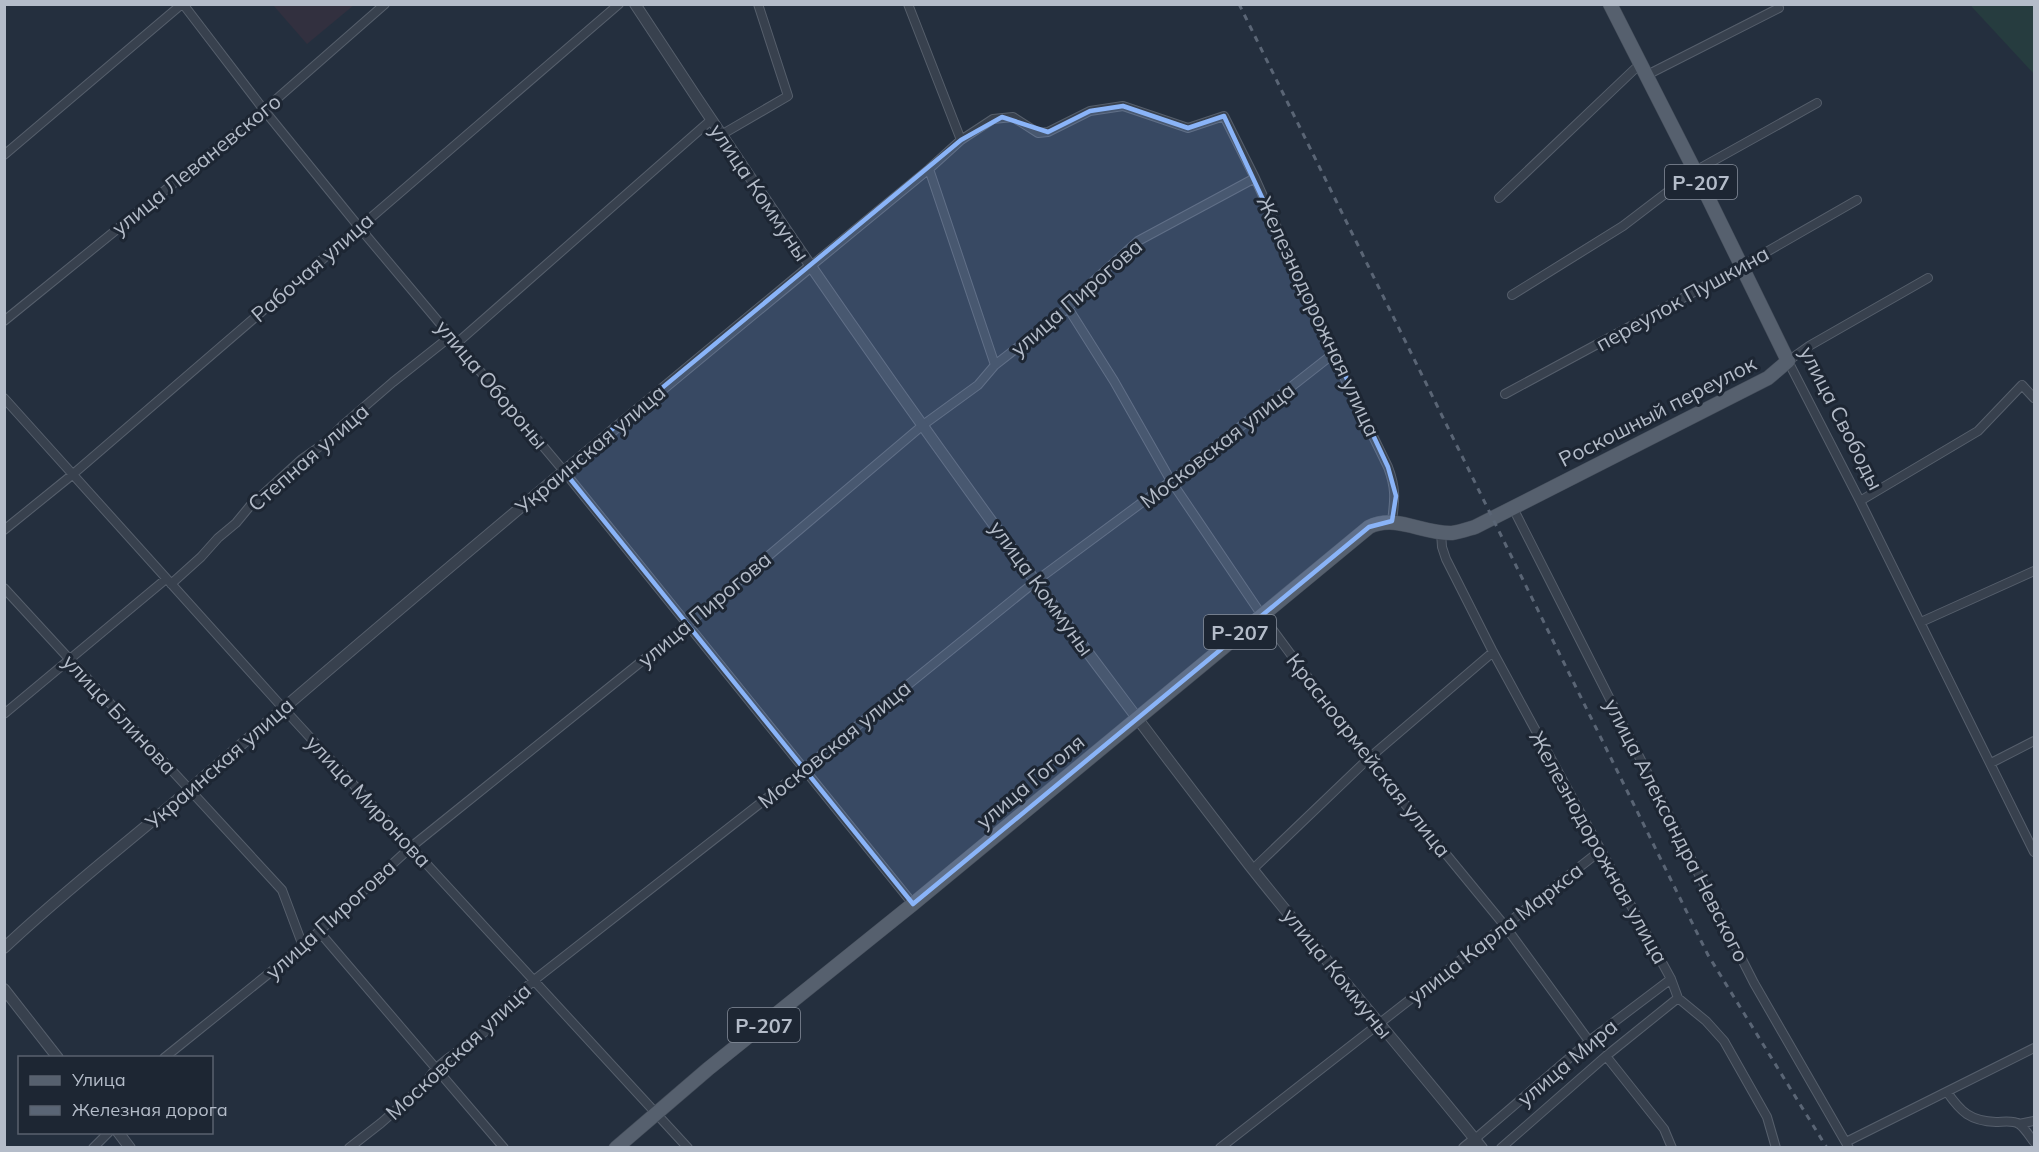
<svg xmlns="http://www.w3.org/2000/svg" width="2039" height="1152" font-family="Mulish,sans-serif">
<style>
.medical{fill:#32303f}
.green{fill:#263c3f}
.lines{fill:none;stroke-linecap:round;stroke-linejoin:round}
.minor-casing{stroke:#565f6c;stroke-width:10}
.tertiary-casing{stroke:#565f6c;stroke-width:12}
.primary-casing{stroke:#414a57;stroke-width:15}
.minor{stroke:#38414e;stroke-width:8}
.tertiary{stroke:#38414e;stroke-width:10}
.primary{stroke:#56606e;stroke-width:14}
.rail{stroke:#5a6575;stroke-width:3;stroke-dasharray:6 6;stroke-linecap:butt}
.marked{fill:#8ab4f8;fill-opacity:0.2;stroke:#8ab4f8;stroke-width:4.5;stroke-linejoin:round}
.labels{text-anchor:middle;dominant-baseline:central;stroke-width:6;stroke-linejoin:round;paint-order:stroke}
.shield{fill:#1d2633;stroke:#878f9c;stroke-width:1.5}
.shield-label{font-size:20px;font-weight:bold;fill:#b4bcc9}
.street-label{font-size:21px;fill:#b4bcc9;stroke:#1d2633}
</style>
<rect width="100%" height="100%" fill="#242f3e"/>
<path class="medical" d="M 273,5 L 354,5 L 307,44 Z"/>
<path class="green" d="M 1971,5 L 2034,5 L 2034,74 L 1972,7 Z"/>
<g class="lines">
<defs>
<path id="minor" d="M 183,4 L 264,110 L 359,227 L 563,470 L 913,904
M 908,4 L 961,140
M 1647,75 L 1779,8
M 721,135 L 788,96 L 758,4
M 4,155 L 182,4
M 929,169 L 995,365
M 1499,198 L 1641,63
M 811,266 L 929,169 L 961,140 L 993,119 L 1013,117 L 1038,133 L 1048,132 L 1090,111 L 1123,106 L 1188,128 L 1224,116 L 1255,178 L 1333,354 L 1388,467 C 1396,488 1395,499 1392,521
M 1928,278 L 1809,346 L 1788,361 L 1860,501 L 2034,852
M 1512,295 L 1623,226 L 1695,171 L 1817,103
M 1068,308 L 1114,381 L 1171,481 L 1261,614 L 1368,759 L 1505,926 L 1589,1041
M 4,321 L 264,110 L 385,4
M 457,343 L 711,120
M 1505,394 L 1742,266 L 1857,200
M 4,398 L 283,708 L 688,1148
M 1860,501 L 1978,431 L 2022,385 L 2034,398
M 1513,508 L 1754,983 L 1849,1148
M 4,530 L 72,475 L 619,4
M 1441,532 L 1442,547 L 1446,559 L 1493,652 L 1671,979 L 1678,998 L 1706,1021 L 1724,1041 L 1767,1117 L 1776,1148
M 171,584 L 201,557 L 218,538 L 236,523 L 250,506 L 302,459 L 326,442 L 342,426 L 393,382 L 451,336
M 4,588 L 282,890 L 303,946 L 322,935 L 504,1148
M 1921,622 L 2034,571
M 4,714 L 166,579
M 1991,763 L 2034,741
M 1253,869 L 1368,759 L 1493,652
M 1606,1056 L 1664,1129 L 1672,1148
M 164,1058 L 303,946 L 411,847 L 688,624 L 923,425 L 978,385 L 995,365 L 1068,308 L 1086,288 L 1138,241 L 1255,178
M 1947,1092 C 1961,1112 1970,1121 1996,1122 C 2003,1122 2013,1120 2019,1124 C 2025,1128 2030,1137 2034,1142
M 2019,1124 L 2034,1121
M 1475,1139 L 1589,1041 L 1671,979
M 1846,1142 L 2034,1048
M 93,1148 L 109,1132
M 349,1148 L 381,1123 L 423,1086 L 436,1068 L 447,1059 L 486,1031 L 509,1003 L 533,981 L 804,769 L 1036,581 L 1171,481 L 1333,354
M 1220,1148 L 1600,851
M 1501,1148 L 1606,1056 L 1678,998"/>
<path id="tertiary" d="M 635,4 C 828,300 1034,587 1250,866 C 1325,961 1406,1053 1482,1148
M 4,948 C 66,889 134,838 198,782 C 400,607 605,436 811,266
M 4,989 L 58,1058
M 118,1132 L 130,1148
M 1464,1148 L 1475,1139"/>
<path id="primary" d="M 616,1148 L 708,1069 L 913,904 L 1369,527 C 1396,514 1423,534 1452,533 C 1460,532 1468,529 1475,527 L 1768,378 L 1788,361 L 1695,171 L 1610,4"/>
</defs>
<use href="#minor" class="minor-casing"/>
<use href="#tertiary" class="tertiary-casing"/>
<use href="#primary" class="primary-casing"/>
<use href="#minor" class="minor"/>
<use href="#tertiary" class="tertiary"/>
<use href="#primary" class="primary"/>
<path class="rail" d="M 1239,4 L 1708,955 L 1827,1148"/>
</g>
<path class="marked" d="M 1123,106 L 1188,128 L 1224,116 L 1388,467 L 1396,496 L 1392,521 L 1369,527 L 913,904 L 563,470 L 961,140 L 1002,117 L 1048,132 L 1090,111 Z"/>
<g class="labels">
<g class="shield">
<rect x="1665" y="165" width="72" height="34" rx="4.5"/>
<rect x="1204" y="615" width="72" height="34" rx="4.5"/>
<rect x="728" y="1008" width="72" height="34" rx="4.5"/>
</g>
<g class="shield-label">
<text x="1701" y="182">Р-207</text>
<text x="1240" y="632">Р-207</text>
<text x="764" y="1025">Р-207</text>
</g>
<g class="street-label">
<text transform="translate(196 164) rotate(-39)">улица Леваневского</text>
<text transform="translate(760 192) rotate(56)">улица Коммуны</text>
<text transform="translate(312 267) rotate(-41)">Рабочая улица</text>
<text transform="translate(1076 297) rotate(-41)">улица Пирогова</text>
<text transform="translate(1682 298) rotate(-29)">переулок Пушкина</text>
<text transform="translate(1319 316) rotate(65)">Железнодорожная улица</text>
<text transform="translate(492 384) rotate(50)">улица Обороны</text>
<text transform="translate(1657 411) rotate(-27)">Роскошный переулок</text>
<text transform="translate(1842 418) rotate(63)">улица Свободы</text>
<text transform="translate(1217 445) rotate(-38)">Московская улица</text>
<text transform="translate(590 449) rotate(-40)">Украинская улица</text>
<text transform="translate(308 457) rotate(-41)">Степная улица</text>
<text transform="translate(1042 588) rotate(54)">улица Коммуны</text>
<text transform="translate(704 609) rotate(-40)">улица Пирогова</text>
<text transform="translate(120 714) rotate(47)">улица Блинова</text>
<text transform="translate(834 744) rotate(-39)">Московская улица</text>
<text transform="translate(1369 755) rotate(52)">Красноармейская улица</text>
<text transform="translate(219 763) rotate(-41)">Украинская улица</text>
<text transform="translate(1030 781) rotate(-40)">улица Гоголя</text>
<text transform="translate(369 801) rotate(47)">улица Миронова</text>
<text transform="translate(1677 830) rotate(63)">улица Александра Невского</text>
<text transform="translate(1599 847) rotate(61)">Железнодорожная улица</text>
<text transform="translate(330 919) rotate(-42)">улица Пирогова</text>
<text transform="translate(1495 933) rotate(-38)">улица Карла Маркса</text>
<text transform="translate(1338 973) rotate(51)">улица Коммуны</text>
<text transform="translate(458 1051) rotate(-43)">Московская улица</text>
<text transform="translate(1567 1062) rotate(-40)">улица Мира</text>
</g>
</g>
<rect width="2039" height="1152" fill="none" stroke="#b4bcc9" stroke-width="12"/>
<rect x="18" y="1056" width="195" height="78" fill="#1d2633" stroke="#59626f" stroke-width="1.5"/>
<rect x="30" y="1076" width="30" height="9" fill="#56606e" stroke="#59626f" stroke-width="1.5"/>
<text x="72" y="1086" font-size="18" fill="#b4bcc9">Улица</text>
<rect x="30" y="1106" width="30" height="9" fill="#5a6575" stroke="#59626f" stroke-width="1.5"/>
<text x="72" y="1116" font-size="18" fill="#b4bcc9">Железная дорога</text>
</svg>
